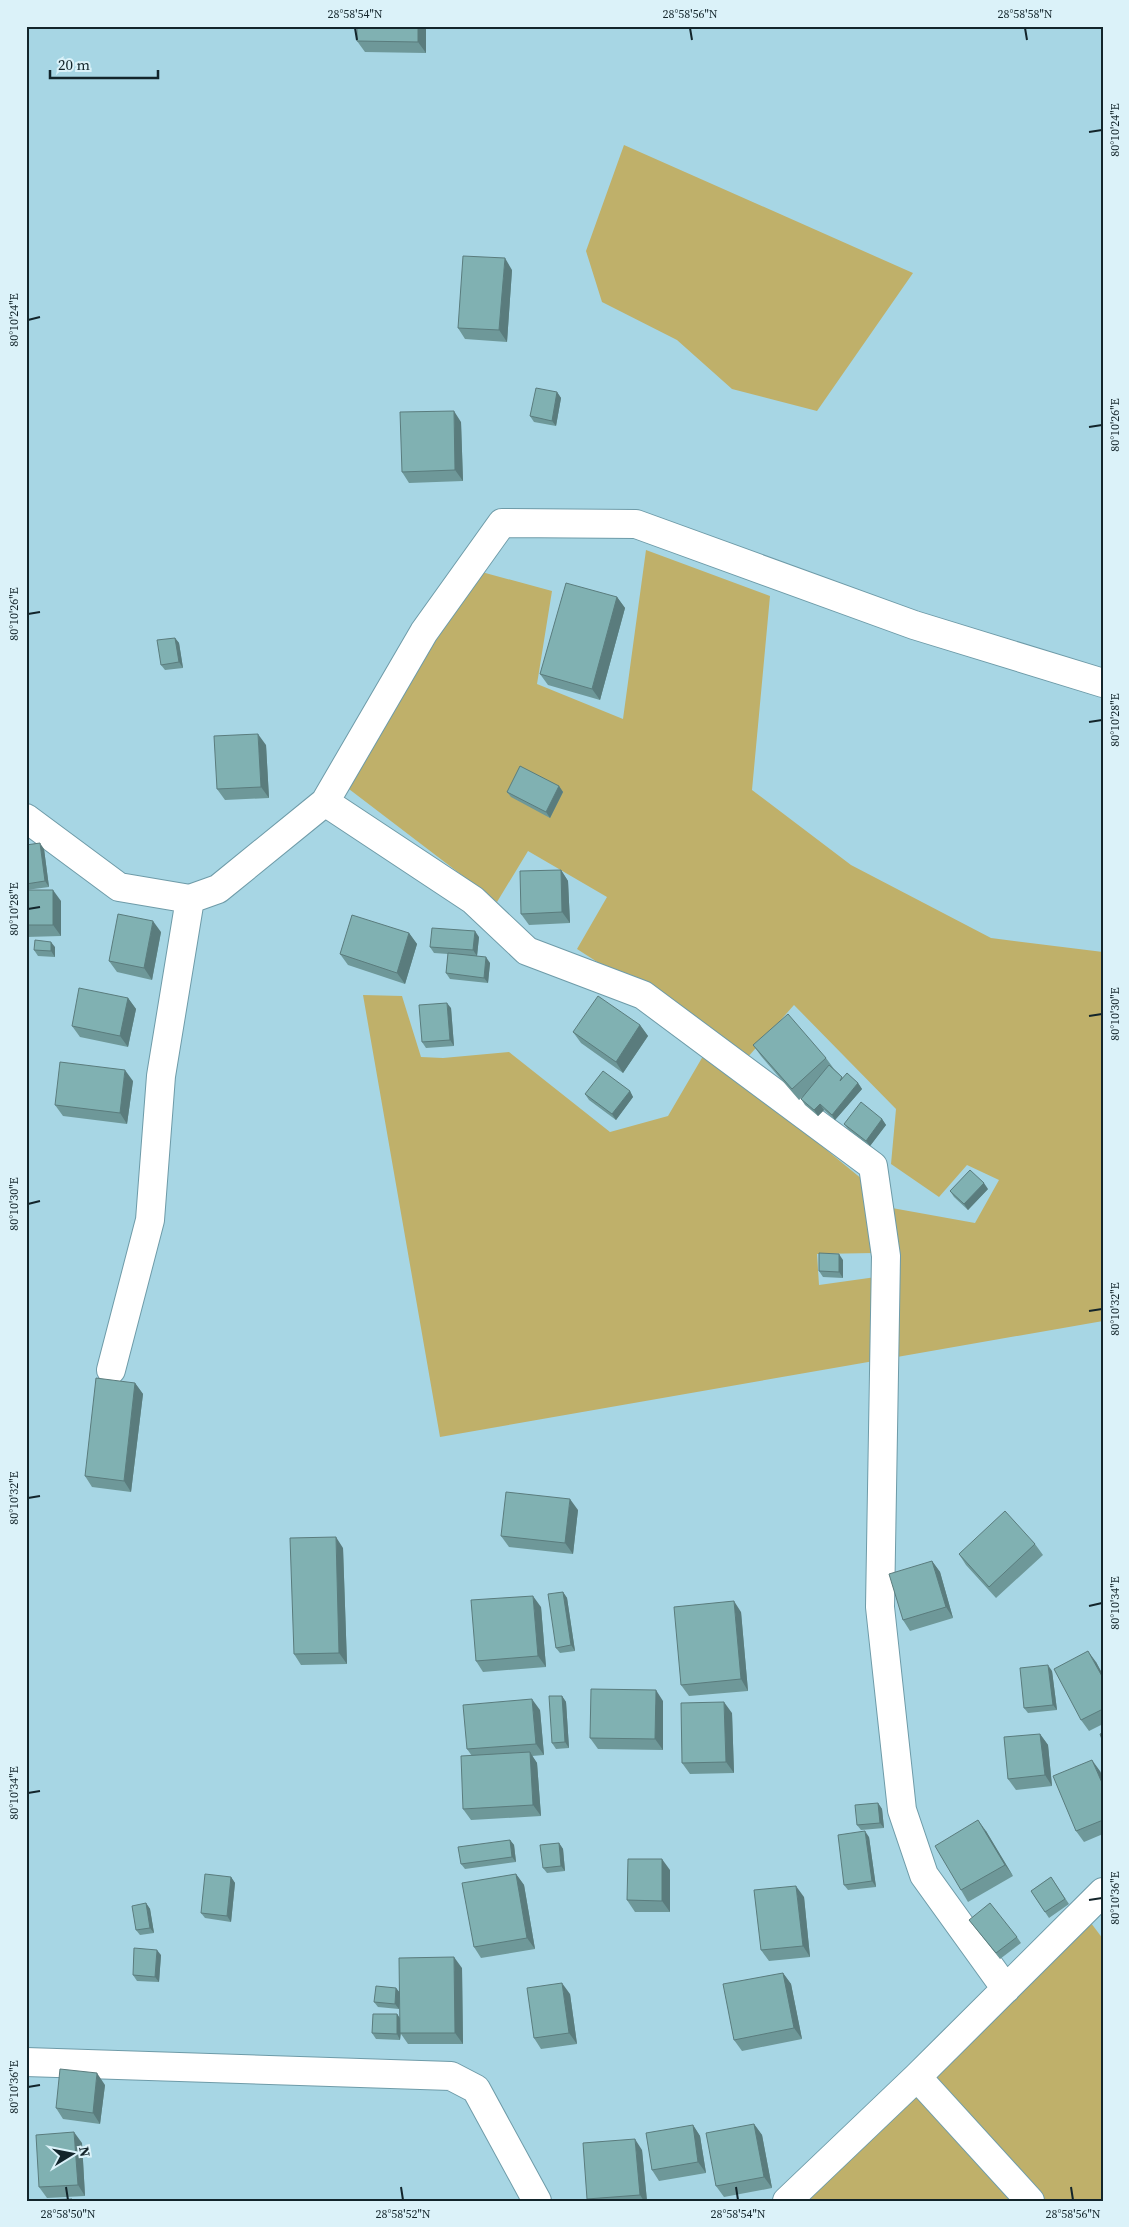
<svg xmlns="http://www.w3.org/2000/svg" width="1129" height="2227" font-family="'Source Serif 4',serif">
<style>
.green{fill:#bfb06a}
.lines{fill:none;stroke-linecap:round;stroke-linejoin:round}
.minor-casing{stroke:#6e9ba8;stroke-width:30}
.minor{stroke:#fff;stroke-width:28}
.wall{fill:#6e9899}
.shaded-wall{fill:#5a7c7d}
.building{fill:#80b1b2;stroke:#5a7c7d}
.ticks{fill:none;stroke:#13252b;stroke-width:2}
.neatline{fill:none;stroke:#13252b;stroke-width:2}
.ticks-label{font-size:12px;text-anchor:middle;fill:#13252b}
</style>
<rect width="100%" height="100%" fill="#a7d6e4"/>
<path class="green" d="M 624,145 L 913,273 L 817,411 L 732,389 L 677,340 L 602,302 L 586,251 Z
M 646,550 L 770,596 L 752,790 L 851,865 L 991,938 L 1103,952 L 1103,1321 L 897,1357 L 892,1208 L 975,1223 L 999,1180 L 967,1165 L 939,1197 L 891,1164 L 896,1109 L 794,1005 L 747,1058 L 577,949 L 607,897 L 528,851 L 497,902 L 345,786 L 478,571 L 552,591 L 537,684 L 623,719 Z
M 363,995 L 402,996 L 421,1057 L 443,1058 L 509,1052 L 610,1132 L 668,1116 L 706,1051 L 868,1184 L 874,1253 L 817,1254 L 819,1285 L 876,1277 L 874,1361 L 440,1437 Z
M 1088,1919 L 1103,1939 L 1103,2201 L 1037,2201 L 923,2078 Z
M 917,2086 L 1022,2201 L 802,2201 Z"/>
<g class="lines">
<defs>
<path id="minor" d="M 325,802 L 473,900 L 527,951 L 643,995 L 873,1166 L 886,1256 L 880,1607 L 902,1810 L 924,1875 L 1006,1989
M 26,818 L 119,887 L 190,899 L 218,889 L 325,802 L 424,632 L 502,523 L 636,524 L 914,625 L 1103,683
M 111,1370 L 150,1220 L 161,1076 L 190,899
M 26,2062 L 451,2076 L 476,2089 L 537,2201
M 917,2077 L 1030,2201
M 787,2201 L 917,2077 L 1103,1892"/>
</defs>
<use href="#minor" class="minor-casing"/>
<use href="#minor" class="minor"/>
</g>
<path class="wall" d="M 426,26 L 426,53 L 365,52 L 357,41 Z
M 512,270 L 507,342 L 465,339 L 458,328 Z
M 557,392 L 561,398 L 556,426 L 534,422 L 530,416 Z
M 461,422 L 463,481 L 409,483 L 402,472 Z
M 617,597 L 625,608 L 600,700 L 548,685 L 540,674 Z
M 175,638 L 179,643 L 183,668 L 165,670 L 161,665 Z
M 266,745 L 269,798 L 225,800 L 217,789 Z
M 559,786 L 563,792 L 550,818 L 511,797 L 507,792 Z
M 26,845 L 44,849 L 49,887 L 26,890 Z
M 561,870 L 568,881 L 570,923 L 529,925 L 521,914 Z
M 26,890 L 61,901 L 61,936 L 26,937 Z
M 161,932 L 152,980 L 117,972 L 109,961 Z
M 409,933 L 417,944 L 405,984 L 348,965 L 340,954 Z
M 479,937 L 477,956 L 490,963 L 488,983 L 450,979 L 446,973 L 448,954 L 434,953 L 430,947 Z
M 55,947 L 55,957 L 38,956 L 34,950 Z
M 128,998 L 136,1009 L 128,1047 L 80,1037 L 72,1026 Z
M 451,1008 L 454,1046 L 426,1048 L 422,1042 Z
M 640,1025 L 648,1036 L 623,1073 L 581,1043 L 573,1032 Z
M 753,1045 L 826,1058 L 834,1069 L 843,1078 L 858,1083 L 862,1089 L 835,1120 L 824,1110 L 818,1116 L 805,1105 L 801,1099 L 805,1095 L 799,1100 L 761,1056 Z
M 133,1081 L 127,1124 L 63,1116 L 55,1105 Z
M 630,1091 L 633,1097 L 616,1120 L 589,1100 L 585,1094 Z
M 882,1119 L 886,1125 L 870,1146 L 848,1129 L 844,1124 Z
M 988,1189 L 968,1210 L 954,1197 L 950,1191 Z
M 843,1260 L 843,1278 L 823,1277 L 819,1271 Z
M 135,1383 L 143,1394 L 131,1492 L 92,1487 L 85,1476 Z
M 578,1510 L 573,1554 L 509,1547 L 501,1536 Z
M 1035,1544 L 1043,1555 L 996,1598 L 966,1565 L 959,1554 Z
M 343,1548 L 347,1664 L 301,1665 L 294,1654 Z
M 932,1561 L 940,1572 L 953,1618 L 910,1631 L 903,1620 Z
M 563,1592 L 567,1598 L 575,1651 L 560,1653 L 556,1648 Z
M 541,1607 L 546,1667 L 483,1672 L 476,1661 Z
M 741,1612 L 748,1691 L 689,1696 L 681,1685 Z
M 1096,1662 L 1103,1675 L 1103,1724 L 1089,1731 L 1081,1720 Z
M 1052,1671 L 1057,1710 L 1028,1713 L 1024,1708 Z
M 562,1696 L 566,1702 L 569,1748 L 556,1749 L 552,1743 Z
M 663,1701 L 663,1750 L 598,1749 L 590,1738 Z
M 540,1710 L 544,1755 L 532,1756 L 537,1763 L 541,1816 L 471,1820 L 463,1809 L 472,1756 L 467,1749 Z
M 732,1713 L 734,1773 L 690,1774 L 682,1763 Z
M 1040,1734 L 1048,1745 L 1052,1786 L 1016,1790 L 1008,1779 Z
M 1100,1771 L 1103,1778 L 1103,1834 L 1084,1842 L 1076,1831 Z
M 878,1803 L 882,1809 L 884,1828 L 861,1830 L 857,1825 Z
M 986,1831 L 1013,1876 L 968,1902 L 961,1890 Z
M 869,1837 L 876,1887 L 848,1890 L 844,1885 Z
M 510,1840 L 514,1845 L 516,1862 L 465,1869 L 461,1864 Z
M 559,1843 L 563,1849 L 565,1871 L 547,1873 L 543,1868 Z
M 670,1870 L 670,1912 L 635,1912 L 627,1900 Z
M 516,1874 L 524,1885 L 535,1949 L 481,1958 L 474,1947 Z
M 231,1877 L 235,1883 L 231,1922 L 205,1918 L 201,1913 Z
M 1051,1877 L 1069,1904 L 1049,1918 L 1031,1891 Z
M 804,1897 L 810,1957 L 769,1961 L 761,1950 Z
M 146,1903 L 150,1909 L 154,1933 L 140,1935 L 136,1930 Z
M 969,1920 L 1017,1937 L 1021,1943 L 1000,1959 Z
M 161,1955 L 159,1982 L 137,1981 L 133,1975 Z
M 462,1968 L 463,2044 L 408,2044 L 401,2034 L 400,2040 L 376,2039 L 372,2033 L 397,2014 L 400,2018 L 400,1997 L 399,2009 L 378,2007 L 374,2002 L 396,1988 L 400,1993 Z
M 783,1973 L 791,1984 L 802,2039 L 742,2051 L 734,2040 Z
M 570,1994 L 577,2044 L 541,2049 L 534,2038 Z
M 105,2085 L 100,2124 L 63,2119 L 56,2108 Z
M 754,2124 L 762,2135 L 772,2188 L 724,2197 L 716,2186 Z
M 693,2125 L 700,2136 L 706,2173 L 659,2181 L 652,2170 Z
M 82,2143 L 85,2196 L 47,2198 L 39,2187 Z
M 642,2150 L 647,2201 L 589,2201 L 587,2199 Z"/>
<path class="shaded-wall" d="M 418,26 L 426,26 L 426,53 L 418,42 Z
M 505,258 L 512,270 L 507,342 L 499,330 Z
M 557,392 L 561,398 L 556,426 L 552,421 Z
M 454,411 L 461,422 L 463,481 L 455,470 Z
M 617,597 L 625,608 L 600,700 L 592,689 Z
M 175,638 L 179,643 L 183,668 L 179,662 Z
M 258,734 L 266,745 L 269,798 L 261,787 Z
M 559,786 L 563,792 L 550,818 L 546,812 Z
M 40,843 L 44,849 L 49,887 L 45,881 Z
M 561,870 L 568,881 L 570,923 L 562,912 Z
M 53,890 L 61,901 L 61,936 L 53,925 Z
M 153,921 L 161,932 L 152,980 L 144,968 Z
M 475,931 L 479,937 L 477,956 L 473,950 Z
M 409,933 L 417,944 L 405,984 L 397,973 Z
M 51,942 L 55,947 L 55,957 L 51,951 Z
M 486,957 L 490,963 L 488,983 L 484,978 Z
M 128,998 L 136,1009 L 128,1047 L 120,1036 Z
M 447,1003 L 451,1008 L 454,1046 L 450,1040 Z
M 640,1025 L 648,1036 L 623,1073 L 616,1062 Z
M 125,1070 L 133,1081 L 127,1124 L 120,1113 Z
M 858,1083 L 862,1089 L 835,1120 L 832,1115 Z
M 630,1091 L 633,1097 L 616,1120 L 612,1114 Z
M 820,1104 L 824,1110 L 818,1116 L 814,1110 Z
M 882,1119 L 886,1125 L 870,1146 L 866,1141 Z
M 984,1183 L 988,1189 L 968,1210 L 964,1204 Z
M 839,1254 L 843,1260 L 843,1278 L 839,1272 Z
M 135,1383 L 143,1394 L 131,1492 L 124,1481 Z
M 570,1499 L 578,1510 L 573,1554 L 565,1543 Z
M 336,1537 L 343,1548 L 347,1664 L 339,1653 Z
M 932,1561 L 940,1572 L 953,1618 L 946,1607 Z
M 563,1592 L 567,1598 L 575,1651 L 571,1645 Z
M 533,1596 L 541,1607 L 546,1667 L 538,1656 Z
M 734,1601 L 741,1612 L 748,1691 L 741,1679 Z
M 1088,1651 L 1096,1662 L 1103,1675 L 1103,1678 Z
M 1048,1665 L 1052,1671 L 1057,1710 L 1053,1705 Z
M 656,1690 L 663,1701 L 663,1750 L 655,1739 Z
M 562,1696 L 566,1702 L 569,1748 L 565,1742 Z
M 532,1699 L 540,1710 L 544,1755 L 536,1744 Z
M 724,1702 L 732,1713 L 734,1773 L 726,1762 Z
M 1040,1734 L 1048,1745 L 1052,1786 L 1045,1775 Z
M 530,1752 L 537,1763 L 541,1816 L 533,1805 Z
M 1092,1760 L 1100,1771 L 1103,1778 L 1103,1785 Z
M 878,1803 L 882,1809 L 884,1828 L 880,1823 Z
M 978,1820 L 986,1831 L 1013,1876 L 1005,1865 Z
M 865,1831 L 869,1837 L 876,1887 L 872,1881 Z
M 510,1840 L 514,1845 L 516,1862 L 512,1857 Z
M 559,1843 L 563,1849 L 565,1871 L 561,1866 Z
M 662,1859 L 670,1870 L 670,1912 L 662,1901 Z
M 516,1874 L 524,1885 L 535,1949 L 527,1938 Z
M 231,1877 L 235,1883 L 231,1922 L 227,1916 Z
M 796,1886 L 804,1897 L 810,1957 L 803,1946 Z
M 146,1903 L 150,1909 L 154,1933 L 150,1928 Z
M 157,1950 L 161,1955 L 159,1982 L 155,1977 Z
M 454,1957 L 462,1968 L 463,2044 L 455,2033 Z
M 783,1973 L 791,1984 L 802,2039 L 794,2028 Z
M 562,1983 L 570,1994 L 577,2044 L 569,2033 Z
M 396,1988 L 400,1993 L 399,2009 L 395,2004 Z
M 397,2014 L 401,2020 L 400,2040 L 397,2034 Z
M 97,2073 L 105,2085 L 100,2124 L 93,2113 Z
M 754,2124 L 762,2135 L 772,2188 L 764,2177 Z
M 693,2125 L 700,2136 L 706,2173 L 698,2162 Z
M 74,2132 L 82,2143 L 85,2196 L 78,2185 Z
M 635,2139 L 642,2150 L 647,2201 L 644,2201 L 640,2195 Z"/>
<path class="building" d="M 357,26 L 418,26 L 418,42 L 357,41 Z
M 463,256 L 505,258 L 499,330 L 458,328 Z
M 536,388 L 557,392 L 552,421 L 530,416 Z
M 454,411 L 455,470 L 402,472 L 400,412 Z
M 566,583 L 617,597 L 592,689 L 540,674 Z
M 175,638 L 179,662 L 161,665 L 157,640 Z
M 258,734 L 261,787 L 217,789 L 214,736 Z
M 520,766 L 559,786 L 546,812 L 507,792 Z
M 40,843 L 45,881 L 26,884 L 26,845 Z
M 561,870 L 562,912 L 521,914 L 520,871 Z
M 26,890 L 53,890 L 53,925 L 26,925 Z
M 118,914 L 153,921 L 144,968 L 109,961 Z
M 352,915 L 409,933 L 397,973 L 340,954 Z
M 432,928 L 475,931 L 473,950 L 430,947 Z
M 35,940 L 51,942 L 51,951 L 34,950 Z
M 448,953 L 486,957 L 484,978 L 446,973 Z
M 79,988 L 128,998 L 120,1036 L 72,1026 Z
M 598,996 L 640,1025 L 616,1062 L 573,1032 Z
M 447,1003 L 450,1040 L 422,1042 L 419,1005 Z
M 788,1014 L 826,1058 L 792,1089 L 753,1045 Z
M 60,1062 L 125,1070 L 120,1113 L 55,1105 Z
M 829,1065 L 842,1077 L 840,1081 L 847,1073 L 858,1083 L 832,1115 L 820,1104 L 814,1110 L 801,1099 Z
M 603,1071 L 630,1091 L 612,1114 L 585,1094 Z
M 861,1102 L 882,1119 L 866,1141 L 844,1124 Z
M 970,1170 L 984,1183 L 964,1204 L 950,1191 Z
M 819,1253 L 839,1254 L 839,1272 L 819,1271 Z
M 96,1378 L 135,1383 L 124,1481 L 85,1476 Z
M 506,1492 L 570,1499 L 565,1543 L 501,1536 Z
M 1005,1511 L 1035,1544 L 989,1587 L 959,1554 Z
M 336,1537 L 339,1653 L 294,1654 L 290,1538 Z
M 932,1561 L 946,1607 L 903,1620 L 889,1574 Z
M 563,1592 L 571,1645 L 556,1648 L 548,1594 Z
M 533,1596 L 538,1656 L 476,1661 L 471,1600 Z
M 734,1601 L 741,1679 L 681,1685 L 674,1607 Z
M 1088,1651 L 1103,1678 L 1103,1709 L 1081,1720 L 1054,1669 Z
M 1048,1665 L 1053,1705 L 1024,1708 L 1020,1668 Z
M 591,1689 L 656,1690 L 655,1739 L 590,1738 Z
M 549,1696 L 562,1696 L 565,1742 L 552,1743 Z
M 532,1699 L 536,1744 L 467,1749 L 463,1705 Z
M 724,1702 L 726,1762 L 682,1763 L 681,1703 Z
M 1103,1733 L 1103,1742 L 1100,1734 Z
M 1040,1734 L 1045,1775 L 1008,1779 L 1004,1737 Z
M 530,1752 L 533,1805 L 463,1809 L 461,1756 Z
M 1092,1760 L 1103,1785 L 1103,1820 L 1076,1831 L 1053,1776 Z
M 878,1803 L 880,1823 L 857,1825 L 855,1805 Z
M 978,1820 L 1005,1865 L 961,1890 L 935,1846 Z
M 865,1831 L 872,1881 L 844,1885 L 838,1835 Z
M 510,1840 L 512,1857 L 461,1864 L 458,1847 Z
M 559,1843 L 561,1866 L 543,1868 L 540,1845 Z
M 628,1859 L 662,1859 L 662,1901 L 627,1900 Z
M 205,1874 L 231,1877 L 227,1916 L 201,1913 Z
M 516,1874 L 527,1938 L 474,1947 L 462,1883 Z
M 1051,1877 L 1065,1899 L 1045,1912 L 1031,1891 Z
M 796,1886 L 803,1946 L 761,1950 L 754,1890 Z
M 146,1903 L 150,1928 L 136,1930 L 132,1906 Z
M 990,1903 L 1017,1937 L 996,1953 L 969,1920 Z
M 134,1948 L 157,1950 L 155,1977 L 133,1975 Z
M 454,1957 L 455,2033 L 400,2033 L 399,1958 Z
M 783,1973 L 794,2028 L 734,2040 L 723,1984 Z
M 562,1983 L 569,2033 L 534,2038 L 527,1988 Z
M 376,1986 L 396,1988 L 395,2004 L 374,2002 Z
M 373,2014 L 397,2014 L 397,2034 L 372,2033 Z
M 60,2069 L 97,2073 L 93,2113 L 56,2108 Z
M 754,2124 L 764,2177 L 716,2186 L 706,2133 Z
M 693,2125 L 698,2162 L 652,2170 L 646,2133 Z
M 74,2132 L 78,2185 L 39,2187 L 36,2135 Z
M 635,2139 L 640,2195 L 587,2199 L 583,2143 Z
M 72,2199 L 72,2201 L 39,2201 L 39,2200 Z"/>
<path class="ticks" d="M 355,28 L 357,40M 690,28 L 692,40M 1025,28 L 1027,40M 1089,132 L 1102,130M 28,320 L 40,317M 1089,427 L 1102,425M 28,614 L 40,612M 1089,722 L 1102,720M 28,909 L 40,907M 1089,1016 L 1102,1014M 28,1204 L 40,1201M 1089,1311 L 1102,1309M 28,1498 L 40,1496M 1089,1606 L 1102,1603M 28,1793 L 40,1791M 1089,1900 L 1102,1898M 28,2087 L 40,2085M 66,2187 L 68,2200M 401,2187 L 403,2200M 736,2187 L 738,2200M 1071,2187 L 1073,2200"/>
<rect width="1129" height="2227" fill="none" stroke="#dbf2f9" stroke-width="55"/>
<g transform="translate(72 2154) rotate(80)" stroke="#dbf2f9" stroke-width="4" paint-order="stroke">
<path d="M0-4L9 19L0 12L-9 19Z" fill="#13252b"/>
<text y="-8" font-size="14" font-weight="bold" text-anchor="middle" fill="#13252b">N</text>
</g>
<path d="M50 70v8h108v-8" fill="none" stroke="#13252b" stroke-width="2.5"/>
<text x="58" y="70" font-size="15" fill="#13252b" stroke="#dbf2f9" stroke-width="4" paint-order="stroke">20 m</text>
<rect x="28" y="28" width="1074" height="2172" class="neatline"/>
<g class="ticks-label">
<text x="355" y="18">28°58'54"N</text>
<text x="690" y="18">28°58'56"N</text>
<text x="1025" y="18">28°58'58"N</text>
<text transform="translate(1115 130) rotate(-90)" y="4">80°10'24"E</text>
<text transform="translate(14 320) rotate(-90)" y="4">80°10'24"E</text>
<text transform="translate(1115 425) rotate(-90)" y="4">80°10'26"E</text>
<text transform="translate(14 614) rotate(-90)" y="4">80°10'26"E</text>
<text transform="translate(1115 720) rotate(-90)" y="4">80°10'28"E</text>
<text transform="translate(14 909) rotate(-90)" y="4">80°10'28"E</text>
<text transform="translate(1115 1014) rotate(-90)" y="4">80°10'30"E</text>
<text transform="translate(14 1204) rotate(-90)" y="4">80°10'30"E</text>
<text transform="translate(1115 1309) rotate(-90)" y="4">80°10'32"E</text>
<text transform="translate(14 1498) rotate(-90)" y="4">80°10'32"E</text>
<text transform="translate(1115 1603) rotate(-90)" y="4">80°10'34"E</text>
<text transform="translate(14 1793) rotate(-90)" y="4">80°10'34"E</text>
<text transform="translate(1115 1898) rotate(-90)" y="4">80°10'36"E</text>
<text transform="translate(14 2087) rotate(-90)" y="4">80°10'36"E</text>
<text x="68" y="2218">28°58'50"N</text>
<text x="403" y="2218">28°58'52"N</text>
<text x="738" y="2218">28°58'54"N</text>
<text x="1073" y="2218">28°58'56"N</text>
</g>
</svg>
